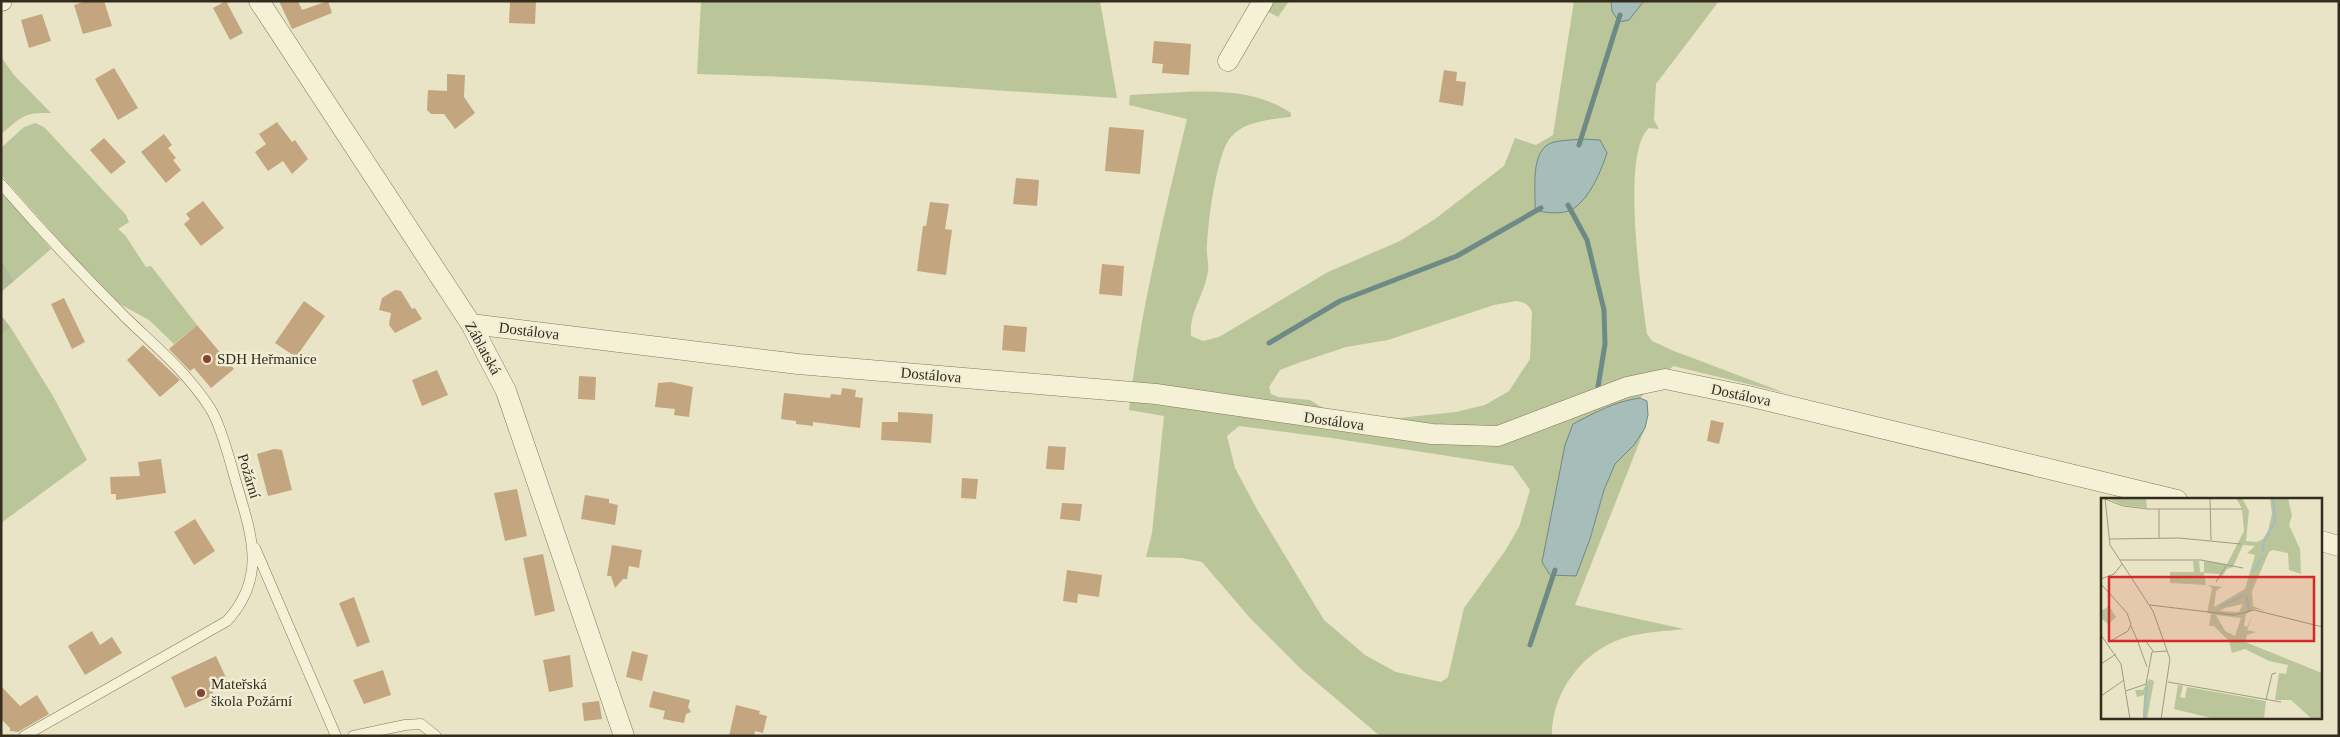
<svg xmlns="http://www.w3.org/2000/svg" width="2340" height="737" font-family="'Times New Roman',serif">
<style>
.green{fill:#bac69a;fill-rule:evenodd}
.cemetery{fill:#b2bb98}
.water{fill:#a6bdba;stroke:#6e8a87}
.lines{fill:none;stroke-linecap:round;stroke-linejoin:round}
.stream{stroke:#6e8a87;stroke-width:5}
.building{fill:#c3a67f}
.service-casing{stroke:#82765d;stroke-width:11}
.minor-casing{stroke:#82765d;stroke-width:21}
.service{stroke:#f5f1d7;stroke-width:10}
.minor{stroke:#f5f1d7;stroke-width:20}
.poi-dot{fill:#8a4134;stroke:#f1edd4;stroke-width:2}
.labels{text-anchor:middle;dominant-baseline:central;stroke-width:5;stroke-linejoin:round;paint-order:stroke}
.street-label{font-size:15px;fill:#332c1f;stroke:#f1edd4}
.poi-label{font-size:15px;fill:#332c1f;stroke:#f1edd4;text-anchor:start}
.inset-river{fill:none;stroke:#a6bdba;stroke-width:2.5}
.inset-road{fill:none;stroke:#a09a83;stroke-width:1}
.view{fill:#d62828;fill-opacity:0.15;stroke:#d62828;stroke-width:2.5}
.inset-edge{fill:none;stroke:#332c1f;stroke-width:2.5}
</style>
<rect width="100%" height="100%" fill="#e9e4c5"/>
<path class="green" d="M 701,1 L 1100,1 L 1117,98 C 976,90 838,77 697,74 Z
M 1248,1 L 1289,1 L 1278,17 Z
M 1574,1 L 1611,1 L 1612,11 L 1629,20 L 1644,1 L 1719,1 L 1656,84 L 1654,120 L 1659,129 L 1649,128 C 1620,154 1642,296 1647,334 L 1652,341 L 1674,351 L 1785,393 L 1673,366 L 1640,398 L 1629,400 L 1604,408 L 1573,424 L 1542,562 L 1576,576 L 1590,539 L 1604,490 L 1615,464 L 1634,445 L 1645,428 L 1575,605 L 1684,629 C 1666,631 1647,632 1630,636 C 1586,647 1551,690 1552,736 L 1380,736 L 1302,670 L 1250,618 L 1202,562 L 1182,558 L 1146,557 L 1152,533 L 1164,416 L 1129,410 C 1140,312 1164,215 1187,119 L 1129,105 L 1130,95 C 1182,93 1246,82 1291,113 L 1291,117 C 1273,119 1244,121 1231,137 C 1216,154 1207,228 1207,252 C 1207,258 1209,265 1208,271 C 1205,294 1189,312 1191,336 L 1203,341 L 1219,337 L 1328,272 L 1400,241 L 1435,219 L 1504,166 L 1515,138 L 1536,145 L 1553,135 ZM 1516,301 C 1524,302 1529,304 1532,312 L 1530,359 L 1509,391 L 1485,405 L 1456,412 L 1400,418 L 1379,417 L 1323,408 L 1310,400 L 1278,397 L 1271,394 L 1269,387 L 1280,370 L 1301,362 L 1346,347 L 1388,340 L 1494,305 ZM 1239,426 L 1331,438 L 1513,466 L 1530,490 L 1519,527 L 1505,551 L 1464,608 L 1448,677 L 1441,682 L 1396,672 L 1365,655 L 1324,620 L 1258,511 L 1235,468 L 1227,436 Z
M 1,57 L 14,75 L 51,113 C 23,112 22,117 1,134 Z
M 35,123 L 44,127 L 126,215 L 129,222 L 118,229 L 125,235 L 146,267 L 151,266 L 197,325 L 174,344 L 149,320 L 120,304 L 73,256 L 1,175 L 1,148 L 24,127 Z
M 1,191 L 51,249 L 14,281 L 1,259 Z
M 11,328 L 53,396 L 87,460 L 1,523 L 1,335 Z"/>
<path class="cemetery" d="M 1,259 L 14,281 L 1,292 Z
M 1,315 L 11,328 L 1,335 Z"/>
<path class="water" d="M 1611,1 L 1644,1 L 1629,20 L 1619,22 L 1612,11 Z
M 1582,139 L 1600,140 L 1607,153 C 1601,171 1590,198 1573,209 C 1563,215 1545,213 1535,210 C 1536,190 1529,148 1554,142 C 1563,140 1573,140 1582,139 Z
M 1640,398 L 1647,401 L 1648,415 L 1645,428 L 1634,445 L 1615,464 L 1604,490 L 1590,539 L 1576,576 L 1550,575 L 1542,562 L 1565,445 L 1573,424 C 1594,413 1616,401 1640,398 Z"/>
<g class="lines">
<path class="stream" d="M 1579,145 L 1620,15
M 1568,205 L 1587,240 L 1604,310 L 1605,344 L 1598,387
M 1269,343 L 1340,301 L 1457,256 L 1541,208
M 1530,645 L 1555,570"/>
</g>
<path class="building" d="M 86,1 L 104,1 L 112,26 L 83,34 L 74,5 Z
M 226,1 L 243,33 L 230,40 L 213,8 Z
M 279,1 L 298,1 L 302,10 L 328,1 L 332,13 L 292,29 Z
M 510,1 L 536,1 L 535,24 L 509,23 Z
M 42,14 L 51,41 L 29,48 L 21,20 Z
M 1154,41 L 1191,44 L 1189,75 L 1162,73 L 1163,64 L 1152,63 Z
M 114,68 L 138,108 L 118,120 L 95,79 Z
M 1444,70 L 1457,72 L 1456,81 L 1466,82 L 1463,106 L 1439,102 Z
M 447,74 L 465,75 L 464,97 L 475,113 L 455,129 L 444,114 L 431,114 L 427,110 L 428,90 L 447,91 Z
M 277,122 L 292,142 L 295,140 L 308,159 L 292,174 L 283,161 L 268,171 L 255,152 L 266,144 L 259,134 Z
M 1109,127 L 1144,130 L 1140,174 L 1105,171 Z
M 164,134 L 172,145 L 168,148 L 176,158 L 173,160 L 181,170 L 166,183 L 141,152 Z
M 104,138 L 126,162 L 111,174 L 90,150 Z
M 1016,178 L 1039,180 L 1037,206 L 1013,204 Z
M 203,201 L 224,228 L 201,246 L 184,224 L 190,219 L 186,214 Z
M 930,202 L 949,204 L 945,229 L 952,230 L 946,275 L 917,271 L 923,226 L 926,226 Z
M 1102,264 L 1124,266 L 1122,296 L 1099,294 Z
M 395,290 L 401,291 L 412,309 L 415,308 L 422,319 L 395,333 L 389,325 L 391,313 L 379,310 L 382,298 Z
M 64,298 L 85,342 L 72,349 L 51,304 Z
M 304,301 L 325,316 L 296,357 L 275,343 Z
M 197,325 L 234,369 L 211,388 L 194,368 L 190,371 L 169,349 Z
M 1004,325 L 1027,327 L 1025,352 L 1002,350 Z
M 143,345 L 180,380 L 160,397 L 127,360 Z
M 437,370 L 448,395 L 422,406 L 412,380 Z
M 579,376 L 596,377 L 595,400 L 578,399 Z
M 671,382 L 693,387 L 689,417 L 674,415 L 675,409 L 655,407 L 658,383 Z
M 842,388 L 856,390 L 855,397 L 863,398 L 860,428 L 813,422 L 813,426 L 796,424 L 796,421 L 781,419 L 784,393 L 830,398 L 831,394 L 841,395 Z
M 898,412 L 933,414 L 931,443 L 881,440 L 882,422 L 898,422 Z
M 1711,420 L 1724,423 L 1719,444 L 1707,441 Z
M 1048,446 L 1066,447 L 1064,470 L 1046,469 Z
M 274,449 L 282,450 L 292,490 L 268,496 L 257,454 Z
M 161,459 L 166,493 L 116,500 L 116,494 L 111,494 L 110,477 L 140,476 L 138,462 Z
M 962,478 L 978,479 L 976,499 L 961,498 Z
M 517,489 L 527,536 L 505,541 L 494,493 Z
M 585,495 L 609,499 L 609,503 L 618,505 L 615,525 L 581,519 Z
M 1062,503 L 1082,504 L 1080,521 L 1060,519 Z
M 195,519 L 215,551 L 194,565 L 174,532 Z
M 612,545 L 642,550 L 639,568 L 629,566 L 627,579 L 623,579 L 615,588 L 611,576 L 607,576 Z
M 543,554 L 555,611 L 535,616 L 523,558 Z
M 1067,570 L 1102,575 L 1099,597 L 1078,594 L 1077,603 L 1063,601 Z
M 354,597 L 370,642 L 357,647 L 339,603 Z
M 92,631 L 100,645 L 112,637 L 122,653 L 85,675 L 68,646 Z
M 632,651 L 648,655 L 642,681 L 626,677 Z
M 570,655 L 573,687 L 549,692 L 543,660 Z
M 216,656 L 228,682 L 212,690 L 214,695 L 185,708 L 171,677 Z
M 383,670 L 391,695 L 364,704 L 353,680 Z
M 1,686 L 20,706 L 37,695 L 49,714 L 18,732 L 10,731 L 10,728 L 1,719 Z
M 653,691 L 690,700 L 688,707 L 691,712 L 686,714 L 684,723 L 663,719 L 665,711 L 649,707 Z
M 599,701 L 602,719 L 584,721 L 582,703 Z
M 736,705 L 760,711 L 759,714 L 767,716 L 763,733 L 755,731 L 754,736 L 729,736 Z"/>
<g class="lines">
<defs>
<path id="service" d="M 1,184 C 41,230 82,274 125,317 C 155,346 187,372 210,408 C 220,423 229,457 234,475 C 249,529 270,574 227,621 L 24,736
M 255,548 L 336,736
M 353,736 L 405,725 L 421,724 L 436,736"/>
<path id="minor" d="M 1,1 L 2,1
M 259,1 L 471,324 L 506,391 L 624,736
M 1228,61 L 1263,1
M 471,324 L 798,364 L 1156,394 L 1432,434 L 1498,436 L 1627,387 L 1665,379 L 1748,396 L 2177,500
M 2321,541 L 2339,546"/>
</defs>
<use href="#service" class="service-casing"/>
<use href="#minor" class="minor-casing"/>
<use href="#service" class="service"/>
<use href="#minor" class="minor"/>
</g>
<g class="poi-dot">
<circle cx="207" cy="359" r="5"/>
<circle cx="201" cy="693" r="5"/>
</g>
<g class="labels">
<g class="street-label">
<text transform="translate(529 331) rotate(7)">Dostálova</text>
<text transform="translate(483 348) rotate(61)">Záblatská</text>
<text transform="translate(931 375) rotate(5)">Dostálova</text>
<text transform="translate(1741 395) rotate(12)">Dostálova</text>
<text transform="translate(1334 421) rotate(8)">Dostálova</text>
<text transform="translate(249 476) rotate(73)">Požární</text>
</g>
<g class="poi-label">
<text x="217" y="359">SDH Heřmanice</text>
<text x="211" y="684">Mateřská<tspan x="211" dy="17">škola Požární</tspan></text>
</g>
</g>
<g transform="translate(2101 498)">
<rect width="221" height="221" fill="#e9e4c5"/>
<path d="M 6,0 L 45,0 L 46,10 L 21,7 ZM 135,0 L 141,0 L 148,13 L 145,43 L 156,44 L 162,41 L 167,33 L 171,16 L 169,0 L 187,0 L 191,18 L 188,27 L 199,51 L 200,76 L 188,72 L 187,55 L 172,52 L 168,54 L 151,93 L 152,108 L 164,113 L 154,111 L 145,116 L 143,128 L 146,129 L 152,116 L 146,132 L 155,134 L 146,137 L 144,144 L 221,175 L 221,221 L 211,221 L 190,202 L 174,202 L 178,175 L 185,176 L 187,167 L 168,163 L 144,151 L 131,155 L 128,143 L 113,128 L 108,128 L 110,116 L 106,115 L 111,90 L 107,87 L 121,89 L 115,93 L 113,109 L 144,91 L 154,57 L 146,55 L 154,48 L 142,47 L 132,69 L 126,71 L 120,80 L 118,76 L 103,75 L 105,87 L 69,85 L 69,74 L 93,74 L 92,63 L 98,63 L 99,74 L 103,74 L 103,63 L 126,66 L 143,33 L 141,11 ZM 142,106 L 138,114 L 119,113 L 124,110 ZM 115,117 L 140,120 L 134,138 L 124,133 ZM 8,108 L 15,119 L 7,126 L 0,120 L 0,110 L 2,112 ZM 48,181 L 53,183 L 46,221 L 42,221 L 43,197 L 36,199 L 34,192 L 42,192 ZM 77,187 L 82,188 L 79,199 L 84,200 L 86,189 L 165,203 L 163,221 L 110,220 L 73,211 Z" fill="#bac69a" fill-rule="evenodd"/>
<path class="inset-river" d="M 162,54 L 162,46 L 174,23 L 172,0M 152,74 L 162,58M 145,97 L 148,112M 119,109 L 143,97M 43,221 L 46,187"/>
<path class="inset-road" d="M 4,0 L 9,47 L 52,113 L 69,161 L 60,221M 109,0 L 110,42M 4,1 L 22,8 L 47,11 L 141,11M 58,40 L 58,11M 8,41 L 78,40 L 140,46M 19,62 L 100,62 L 142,70M 0,81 L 13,76 L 21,66M 115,84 L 125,68M 0,86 L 26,115 L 30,126 L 27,133 L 8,144M 49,107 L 133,117 L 153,112 L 222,129M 30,128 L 37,144 L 44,142 L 52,153M 0,137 L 20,166 L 29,221M 37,144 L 46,169M 0,166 L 15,156M 67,184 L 180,204M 25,193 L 45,186 L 51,154 L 66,153M 0,198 L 23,182M 165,202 L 171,176 L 175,175"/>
<path class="view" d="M 8,79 L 213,79 L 213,143 L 8,143 Z"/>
<rect width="221" height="221" class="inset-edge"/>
</g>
<rect width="2340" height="737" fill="none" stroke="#332c1f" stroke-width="5"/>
</svg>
